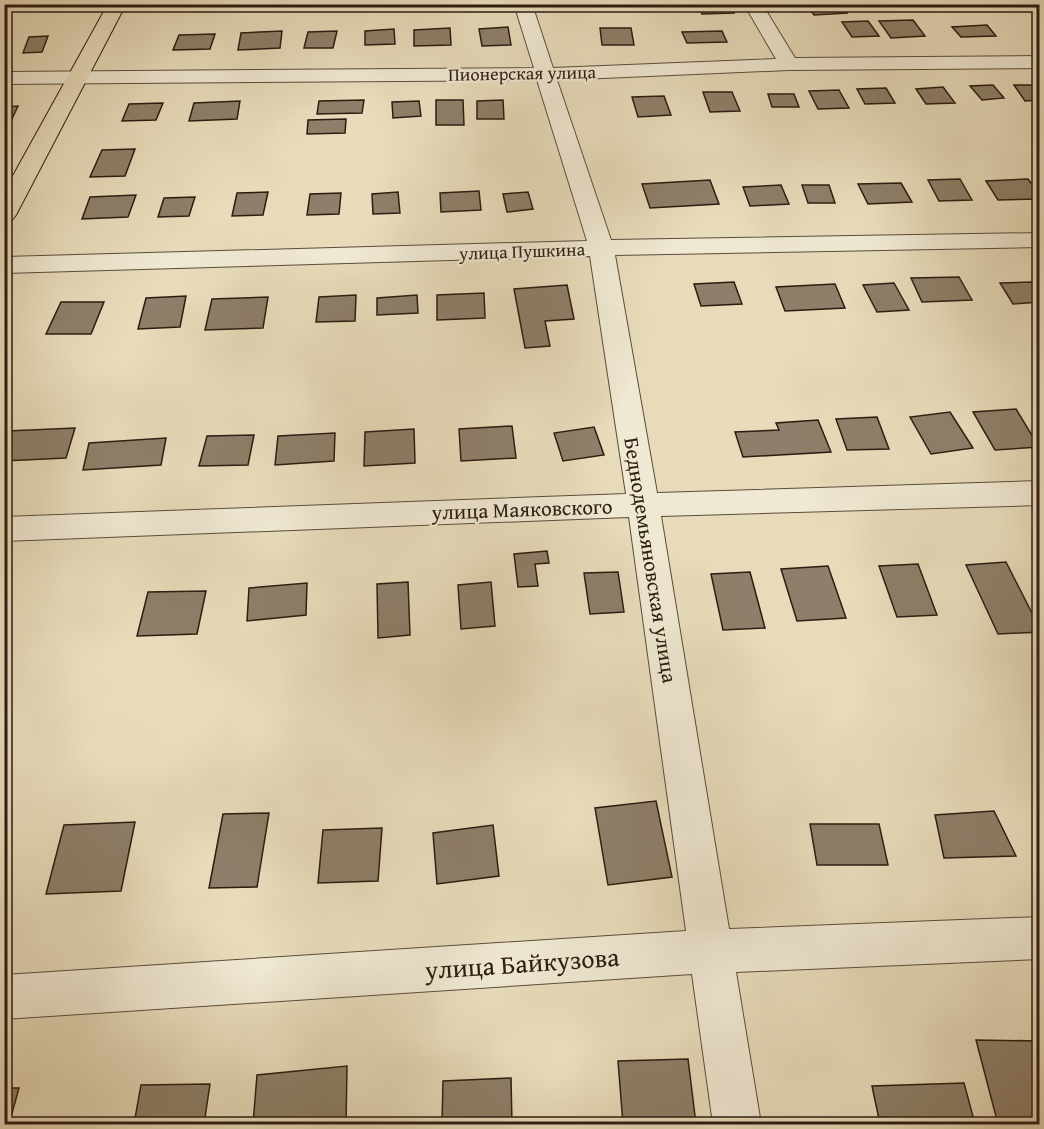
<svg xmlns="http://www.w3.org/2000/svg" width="1044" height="1129" font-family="'Gentium Book Plus',serif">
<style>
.building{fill:#8d7f69;stroke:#2c1c12;stroke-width:1.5}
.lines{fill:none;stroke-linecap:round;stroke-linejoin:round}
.minor-casing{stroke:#5b4c3c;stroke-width:2}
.major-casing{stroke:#2c1c12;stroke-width:2}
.minor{fill:#efe8d2;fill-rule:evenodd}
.major{fill:#e7dbba;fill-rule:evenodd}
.labels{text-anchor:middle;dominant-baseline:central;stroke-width:4.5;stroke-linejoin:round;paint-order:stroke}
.far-street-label{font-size:18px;fill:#2c1c12;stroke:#efe8d2}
.street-label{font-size:21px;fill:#2c1c12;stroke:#efe8d2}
.near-street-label{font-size:26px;fill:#2c1c12;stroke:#efe8d2}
</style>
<rect width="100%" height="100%" fill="#e7dbba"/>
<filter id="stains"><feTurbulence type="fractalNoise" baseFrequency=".00333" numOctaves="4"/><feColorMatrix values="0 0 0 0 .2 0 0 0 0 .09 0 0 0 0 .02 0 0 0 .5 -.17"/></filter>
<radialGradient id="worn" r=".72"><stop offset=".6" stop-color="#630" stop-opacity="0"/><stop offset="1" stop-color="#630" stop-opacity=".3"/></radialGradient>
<path class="building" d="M 173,4 L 207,4 L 206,9 L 171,9 Z
M 699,4 L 730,4 L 734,13 L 702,14 Z
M 806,4 L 840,4 L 847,13 L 814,15 Z
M 961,4 L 993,4 L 996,9 L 965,10 Z
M 913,20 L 925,36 L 891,38 L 879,21 Z
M 868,21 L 879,36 L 852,37 L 842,22 Z
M 987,25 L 996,36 L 961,37 L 952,27 Z
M 508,27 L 511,45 L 482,46 L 479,29 Z
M 450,28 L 451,45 L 414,46 L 414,30 Z
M 600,28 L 631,28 L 634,45 L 602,45 Z
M 394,29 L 395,44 L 365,45 L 365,31 Z
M 282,31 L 280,48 L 238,50 L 241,33 Z
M 337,31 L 333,48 L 304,48 L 308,32 Z
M 722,31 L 727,42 L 687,43 L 682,32 Z
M 215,34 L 210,49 L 173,50 L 179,35 Z
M 48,36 L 42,52 L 23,53 L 29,37 Z
M 993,85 L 1004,98 L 982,100 L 970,86 Z
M 1014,85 L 1040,85 L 1040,100 L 1025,101 Z
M 943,87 L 955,103 L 926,104 L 916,89 Z
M 886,88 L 895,103 L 865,104 L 857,89 Z
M 839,90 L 849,108 L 818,109 L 809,91 Z
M 703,92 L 732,92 L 740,111 L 710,112 Z
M 768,94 L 794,94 L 799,107 L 772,107 Z
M 664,96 L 671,115 L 638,117 L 632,97 Z
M 364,100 L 362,113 L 317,114 L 319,101 Z
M 436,100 L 463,100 L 464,125 L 436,125 Z
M 503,100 L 504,119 L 477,119 L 477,101 Z
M 240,101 L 237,119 L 189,121 L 194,103 Z
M 419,101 L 421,116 L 393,118 L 392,102 Z
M 163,103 L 156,120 L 122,121 L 129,104 Z
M 18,106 L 11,121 L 4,122 L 4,107 Z
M 346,119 L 345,133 L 307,134 L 308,120 Z
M 135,149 L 125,176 L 90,177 L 102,150 Z
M 960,179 L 972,200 L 939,201 L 928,180 Z
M 1028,179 L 1040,195 L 1040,199 L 998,200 L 986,181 Z
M 710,180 L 719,204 L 650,208 L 642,184 Z
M 901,183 L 912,202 L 868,204 L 858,184 Z
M 781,185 L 789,204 L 750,206 L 743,187 Z
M 802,185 L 829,185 L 835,203 L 808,203 Z
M 479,191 L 481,210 L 441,212 L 440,193 Z
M 268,192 L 263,215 L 232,216 L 237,193 Z
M 398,192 L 400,213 L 373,214 L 372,194 Z
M 528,192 L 533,209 L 507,212 L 503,194 Z
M 341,193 L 339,214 L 307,215 L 310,194 Z
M 136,195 L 128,217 L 82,219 L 90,197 Z
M 195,197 L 189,216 L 158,217 L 164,198 Z
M 959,277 L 972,300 L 922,302 L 911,278 Z
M 734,282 L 742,304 L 701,306 L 694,284 Z
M 1032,282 L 1040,294 L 1040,302 L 1013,304 L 1000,283 Z
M 894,283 L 909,310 L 877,312 L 863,285 Z
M 835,284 L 845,308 L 785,311 L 776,287 Z
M 567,285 L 574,319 L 545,321 L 550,346 L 525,348 L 514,289 Z
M 484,293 L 485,318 L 437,320 L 437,295 Z
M 356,295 L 355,321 L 316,322 L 319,297 Z
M 417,295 L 418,313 L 377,315 L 377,298 Z
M 186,296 L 180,327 L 138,329 L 146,298 Z
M 268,297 L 263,328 L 205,330 L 212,299 Z
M 61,302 L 104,302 L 91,334 L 46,334 Z
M 1016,409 L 1039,447 L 995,450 L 973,412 Z
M 950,412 L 973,448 L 931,454 L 910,417 Z
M 877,417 L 889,449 L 847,450 L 836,419 Z
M 818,420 L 831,452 L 743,457 L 735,432 L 779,430 L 776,423 Z
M 512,426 L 516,458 L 461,461 L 459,429 Z
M 594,427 L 604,455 L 563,461 L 554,433 Z
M 75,428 L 66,458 L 4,461 L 7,431 Z
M 414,429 L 415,463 L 364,466 L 365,432 Z
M 335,433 L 334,461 L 275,465 L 278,436 Z
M 254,435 L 248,465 L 199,466 L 207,436 Z
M 166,438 L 161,465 L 83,470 L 89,443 Z
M 547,551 L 549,563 L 535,564 L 538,586 L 518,587 L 514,554 Z
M 1006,562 L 1040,629 L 1040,632 L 998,634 L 966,565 Z
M 918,564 L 937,615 L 897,617 L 879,566 Z
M 828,566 L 846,618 L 797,621 L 781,569 Z
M 618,572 L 624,612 L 590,614 L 584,573 Z
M 750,572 L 765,628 L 723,630 L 711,574 Z
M 408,582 L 410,635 L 378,638 L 377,584 Z
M 491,582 L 495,626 L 461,629 L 458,585 Z
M 307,583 L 306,615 L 247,621 L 249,588 Z
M 206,591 L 197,634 L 137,636 L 148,592 Z
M 656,801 L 672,877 L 608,885 L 595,808 Z
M 994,811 L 1016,856 L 944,858 L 935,815 Z
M 269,813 L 257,887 L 209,888 L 223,814 Z
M 135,822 L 121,891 L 46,894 L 64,825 Z
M 810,824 L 879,824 L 888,865 L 817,865 Z
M 493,825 L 499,876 L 437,884 L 433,833 Z
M 382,828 L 378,881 L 318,883 L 323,830 Z
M 976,1040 L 1040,1041 L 1040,1124 L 998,1124 Z
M 688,1059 L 696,1124 L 623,1124 L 618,1061 Z
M 347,1066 L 346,1124 L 253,1124 L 257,1075 Z
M 511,1078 L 512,1124 L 442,1124 L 443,1081 Z
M 964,1083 L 975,1124 L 880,1124 L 872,1086 Z
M 210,1084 L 204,1124 L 134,1124 L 141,1085 Z
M 4,1088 L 19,1088 L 9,1124 L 4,1124 Z"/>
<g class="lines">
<defs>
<path id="minor" d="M 514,4 L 532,4 L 553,68 L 776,59 L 744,4 L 762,4 L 795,58 L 1040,56 L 1040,68 L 789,70 L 557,80 L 611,240 L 1040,233 L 1040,247 L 615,255 L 657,493 L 1040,481 L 1040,505 L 661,516 L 729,929 L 1040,917 L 1040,959 L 736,972 L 761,1124 L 713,1124 L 692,974 L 4,1019 L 4,975 L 686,931 L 629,517 L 4,541 L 4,517 L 626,494 L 590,256 L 4,273 L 4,257 L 587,241 L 537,80 L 4,84 L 4,72 L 534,68 Z"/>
<path id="major" d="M 108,4 L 126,4 L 16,215 L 12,220 L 4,222 L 4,192 Z"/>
</defs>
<use href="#minor" class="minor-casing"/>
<use href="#major" class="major-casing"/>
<use href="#minor" class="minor"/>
<use href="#major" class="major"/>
</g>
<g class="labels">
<g class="far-street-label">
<text transform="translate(522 73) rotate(-1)">Пионерская улица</text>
<text transform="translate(522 251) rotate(-2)">улица Пушкина</text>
</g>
<g class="street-label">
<text transform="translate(522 509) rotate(-2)">улица Маяковского</text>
<text transform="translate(651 560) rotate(81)">Беднодемьяновская улица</text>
</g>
<g class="near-street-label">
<text transform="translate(522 963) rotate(-4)">улица Байкузова</text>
</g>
</g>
<rect width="1044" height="1129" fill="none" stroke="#e7dbba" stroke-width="24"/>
<rect x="6" y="6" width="1032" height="1117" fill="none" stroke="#2c1c12" stroke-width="3"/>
<rect x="12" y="12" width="1020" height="1105" fill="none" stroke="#2c1c12" stroke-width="1.5"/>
<rect width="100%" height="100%" filter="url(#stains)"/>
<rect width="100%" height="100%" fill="url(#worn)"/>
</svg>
